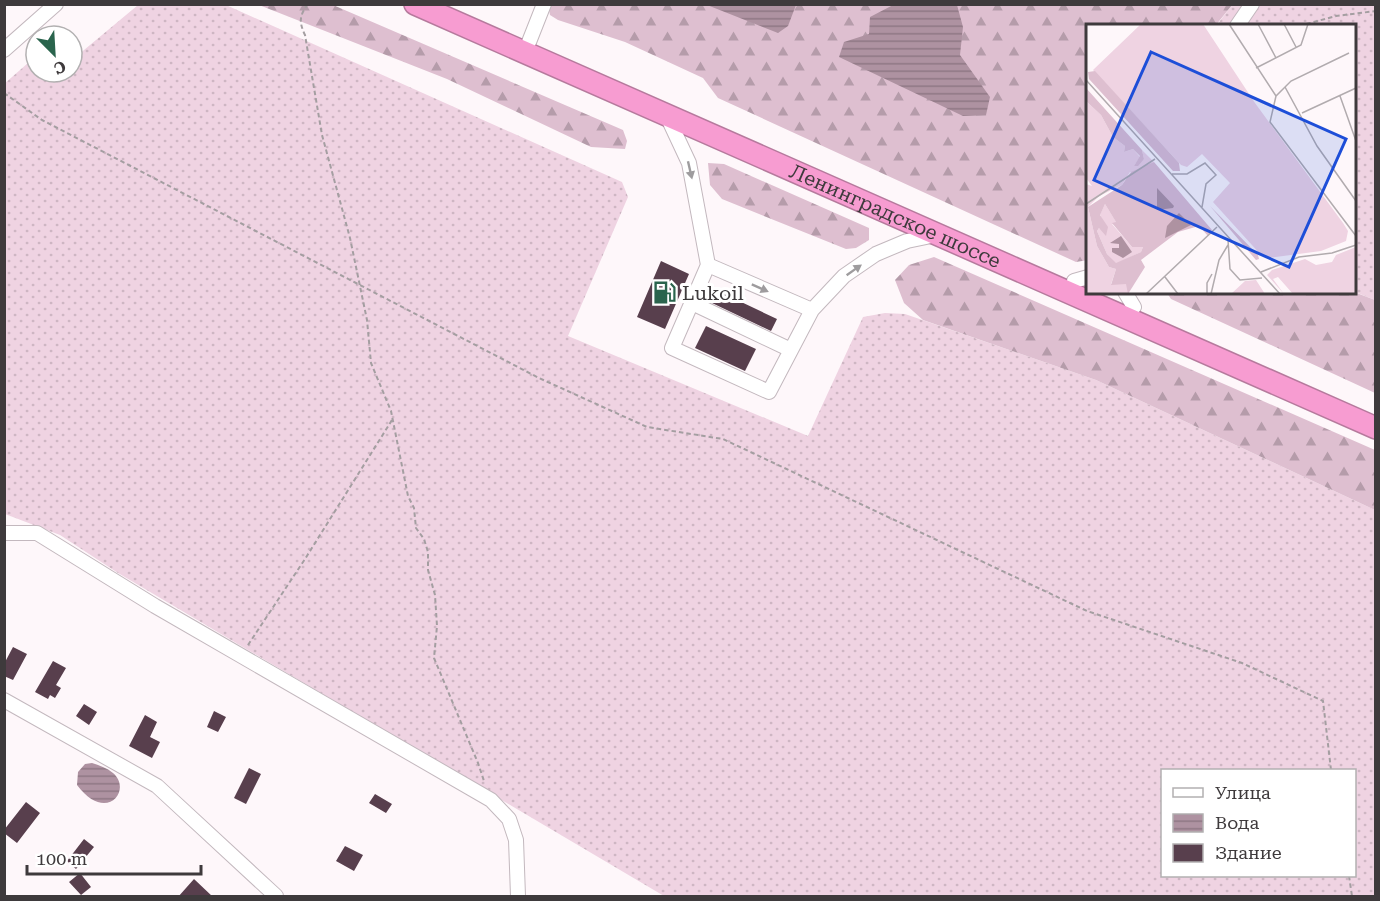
<svg xmlns="http://www.w3.org/2000/svg" width="1380" height="901" font-family="'Roboto Serif',serif">
<style>
.grass{fill:url(#grass-dots);fill-rule:evenodd}
.forest{fill:url(#forest-firs)}
.water{fill:url(#water-rules)}
.building{fill:#583f4d}
.lines{fill:none;stroke-linecap:round;stroke-linejoin:round}
.minor-casing{stroke:#c3b8be;stroke-width:16}
.highway-casing{stroke:#b67a9d;stroke-width:24}
.path{stroke:#a49ea1;stroke-width:2;stroke-dasharray:4.5 3;stroke-linecap:butt}
.minor{stroke:#fff;stroke-width:14}
.highway{stroke:#f79cd1;stroke-width:21}
.oneway{fill:#9e9c9e}
.labels{text-anchor:middle;dominant-baseline:central;stroke-width:6;stroke-linejoin:round;paint-order:stroke}
.street-label{font-size:20px;fill:#3e3a3c;stroke:#fff}
.poi-label{font-size:20px;fill:#3e3a3c;stroke:#fff;text-anchor:start}
.inset-road{fill:none;stroke:#b1abae;stroke-width:1.5}
.view{fill:#1d4ed8;fill-opacity:0.15;stroke:#1d4ed8;stroke-width:3}
.inset-edge{fill:none;stroke:#3e3a3c;stroke-width:3}
</style>
<defs>
<pattern id="grass-dots" width="8" height="8" patternUnits="userSpaceOnUse" patternTransform="scale(1.5)"><rect width="8" height="8" fill="#efd3e2"/><path d="M2 2h.1M6 6h.1" fill="none" stroke="#ceb6c3" stroke-width="1.8" stroke-linecap="round"/></pattern>
<pattern id="forest-firs" width="22" height="20" patternUnits="userSpaceOnUse" patternTransform="scale(1.5)"><rect width="22" height="20" fill="#debfd0"/><path d="M5 1l3.5 6h-7zM16 11l3.5 6h-7z" fill="#b59caa"/></pattern>
<pattern id="water-rules" width="6" height="5" patternUnits="userSpaceOnUse" patternTransform="scale(1.5)"><rect width="6" height="5" fill="#ae92a1"/><path d="M0 2.5h6" fill="none" stroke="#8f7884"/></pattern>
</defs>
<rect width="100%" height="100%" fill="#fef7fa"/>
<path class="grass" d="M 138,5 L 226,5 L 622,182 L 628,197 L 568,336 L 808,436 L 863,317 L 885,313 L 905,314 L 1096,380 L 1375,510 L 1375,896 L 664,896 L 118,573 L 60,535 L 5,514 L 4,84 L 28,63 L 36,68 L 36,72 L 44,72 L 52,76 L 57,72 L 72,72 L 72,60 ZM 1162,770 L 1354,770 L 1354,876 L 1162,876 Z
M 1232,5 L 1375,5 L 1375,300 L 1355,292 L 1354,26 L 1216,26 Z"/>
<path class="forest" d="M 548,4 L 639,5 L 1232,5 L 1216,25 L 1088,26 L 1088,260 L 1076,262 L 718,98 L 703,78 L 625,42 L 558,20 L 550,15 Z
M 259,5 L 333,5 L 623,130 L 627,141 L 625,149 L 591,147 L 447,79 Z
M 708,163 L 724,164 L 869,228 L 869,240 L 856,248 L 846,249 L 722,199 L 710,185 Z
M 934,257 L 1375,450 L 1375,510 L 1096,380 L 923,320 L 904,303 L 895,280 L 909,265 Z
M 1354,292 L 1375,300 L 1375,393 L 1171,299 L 1167,293 Z"/>
<path class="water" d="M 895,4 L 957,5 L 963,27 L 960,55 L 990,97 L 986,115 L 963,116 L 839,57 L 844,42 L 869,34 L 870,17 Z
M 707,5 L 796,4 L 796,5 L 788,26 L 778,33 Z
M 92,763 C 99,765 107,768 113,773 C 133,790 106,824 77,785 L 78,772 L 85,764 Z"/>
<path class="building" d="M 661,261 L 689,274 L 665,329 L 637,317 Z
M 718,291 L 777,319 L 771,331 L 712,303 Z
M 706,326 L 756,349 L 745,371 L 695,348 Z
M 13,647 L 27,654 L 13,680 L 4,676 L 4,664 Z
M 53,661 L 66,668 L 56,685 L 61,688 L 55,698 L 50,695 L 48,699 L 35,692 Z
M 84,704 L 97,712 L 89,725 L 76,716 Z
M 214,711 L 226,717 L 218,732 L 207,727 Z
M 145,715 L 157,722 L 150,737 L 160,742 L 152,758 L 129,746 Z
M 249,768 L 261,774 L 246,804 L 234,798 Z
M 375,794 L 392,804 L 386,813 L 369,803 Z
M 26,802 L 40,813 L 17,843 L 4,833 L 4,830 Z
M 84,839 L 94,847 L 76,869 L 67,861 Z
M 345,846 L 363,855 L 354,871 L 336,861 Z
M 80,873 L 91,887 L 81,895 L 69,882 Z
M 194,879 L 213,897 L 178,897 Z"/>
<g class="lines">
<defs>
<path id="minor" d="M 1237,26 L 1252,4
M 529,42 L 544,4
M 4,50 L 56,4
M 667,116 L 689,163 L 708,265 L 672,348 L 769,392 L 812,310 L 844,276 L 876,254 L 907,241 L 936,235
M 708,265 L 812,310
M 1074,281 L 1088,277
M 1125,292 L 1134,307
M 692,303 L 791,350
M 4,533 L 37,533 L 155,606 L 491,800 L 509,819 L 516,840 L 518,896
M 4,700 L 157,786 L 276,896"/>
<g id="highway">
<path id="s1" d="M 415,4 L 1376,428"/>
</g>
</defs>
<use href="#minor" class="minor-casing"/>
<use href="#highway" class="highway-casing"/>
<path class="path" d="M 308,4 C 299,16 299,22 305,35 L 322,135 L 350,238 L 367,320 L 371,363 L 391,411 L 408,496 L 414,508 L 416,528 L 424,539 L 428,552 L 428,570 L 435,595 L 437,626 L 434,658 L 478,763 L 484,781
M 1299,26 L 1336,16 L 1376,11
M 4,93 L 42,120 L 539,378 L 647,427 L 723,439 L 1087,611 L 1242,663 L 1323,701 L 1331,770
M 248,645 L 305,559 L 392,420
M 1349,876 L 1352,896"/>
<use href="#minor" class="minor"/>
<use href="#highway" class="highway"/>
</g>
<defs><path id="oneway-solid" d="M-6-.8H1V-3.2L6.5 0L1 3.2V.8H-6Z" transform="scale(1.5)"/></defs>
<g class="oneway">
<use href="#oneway-solid" transform="translate(690 170) rotate(77)"/>
<use href="#oneway-solid" transform="translate(854 270) rotate(-35)"/>
<use href="#oneway-solid" transform="translate(760 288) rotate(24)"/>
</g>
<defs>
<symbol id="fuel-bare" viewBox="-9 -9 18 18"><path d="M-5.5-6h7V0h2V4h1.3V-2.5L3-4.5l.8-.8L6-3V5H2.5V1h-1V6h-7ZM-4.2-4.7v3.2H.2V-4.7Z" fill="#2a644d" stroke="#fff" stroke-width="2.5" paint-order="stroke"/></symbol>
</defs>
<g fill-rule="evenodd">
<use href="#fuel-bare" x="648" y="276" width="33" height="33"/>
</g>
<g class="labels">
<g class="street-label">
<text stroke="none"><textPath href="#s1" startOffset="525">Ленинградское шоссе</textPath></text>
</g>
<g class="poi-label">
<text x="682" y="293">Lukoil</text>
</g>
</g>
<g transform="translate(1086 24)">
<rect width="270" height="270" fill="#fef7fa"/>
<path d="M 55,0 L 117,0 L 169,79 L 257,199 L 262,207 L 260,217 L 235,227 L 182,234 L 175,231 L 127,178 L 144,159 L 116,130 L 101,143 L 95,141 L 7,46 ZM 0,77 L 15,91 L 27,113 L 39,122 L 38,128 L 47,125 L 54,133 L 48,142 L 58,135 L 56,126 L 68,138 L 51,148 L 44,148 L 36,161 L 13,172 L 2,183 L 11,222 L 23,243 L 30,245 L 25,260 L 40,259 L 44,262 L 42,270 L 0,270 L 0,160 L 6,162 L 0,154 ZM 19,180 L 32,201 L 26,200 L 46,223 L 57,223 L 55,228 L 30,240 L 21,230 L 11,207 L 13,204 L 20,208 L 14,190 ZM 270,223 L 270,270 L 207,270 L 192,253 L 187,255 L 198,270 L 181,251 L 186,246 L 219,235 L 230,241 L 246,238 L 250,231 ZM 170,256 L 179,270 L 145,270 L 159,257 Z" fill="#efd3e2"/>
<path d="M 9,47 L 93,139 L 94,147 L 87,147 L 3,55 L 2,48 ZM 0,64 L 56,126 L 58,135 L 52,142 L 48,142 L 54,132 L 47,125 L 38,128 L 39,122 L 27,113 L 15,91 L 0,77 ZM 68,138 L 126,206 L 122,212 L 113,202 L 92,208 L 55,236 L 59,243 L 42,270 L 40,260 L 25,261 L 30,245 L 23,243 L 11,222 L 2,183 L 36,161 L 45,148 ZM 19,180 L 30,198 L 26,199 L 46,223 L 57,223 L 55,228 L 30,239 L 21,230 L 11,207 L 13,204 L 20,212 L 22,203 L 14,191 ZM 124,182 L 172,231 L 173,235 L 170,236 Z" fill="#debfd0" fill-rule="evenodd"/>
<path d="M 71,164 L 88,182 L 87,184 L 71,186 ZM 93,189 L 105,201 L 79,214 L 81,202 ZM 35,212 L 46,228 L 37,234 L 26,228 L 26,224 L 33,224 L 33,220 L 24,219 Z" fill="#ae92a1"/>
<path class="inset-road" d="M 143,0 L 190,72 L 205,57 L 263,29M 172,0 L 190,34M 198,0 L 210,23M 170,44 L 215,21 L 222,0M 0,56 L 194,270M 199,63 L 231,122 L 270,177M 190,72 L 184,98 L 270,212M 254,72 L 270,117M 216,89 L 270,64M 86,150 L 101,150 L 119,139 L 130,151 L 120,160 L 116,183M 0,180 L 69,135M 142,216 L 144,245 L 154,256 L 176,254M 175,248 L 213,233 L 246,229 L 270,221M 79,253 L 92,270M 60,270 L 131,203M 121,270 L 121,259 L 126,250M 125,270 L 133,236 L 142,221"/>
<path class="view" d="M 65,28 L 260,115 L 203,243 L 8,156 Z"/>
<rect width="270" height="270" class="inset-edge"/>
</g>
<rect width="1380" height="901" fill="none" stroke="#3e3a3c" stroke-width="12"/>
<rect x="1161" y="769" width="195" height="108" fill="#ffffff" stroke="#b2b0b1" stroke-width="1.5"/>
<rect x="1173" y="788" width="30" height="9" fill="#ffffff" stroke="#b2b0b1" stroke-width="1.5"/>
<text x="1215" y="799" font-size="18" fill="#3e3a3c">Улица</text>
<rect x="1173" y="814" width="30" height="18" fill="url(#water-rules)" stroke="#b2b0b1" stroke-width="1.5"/>
<text x="1215" y="829" font-size="18" fill="#3e3a3c">Вода</text>
<rect x="1173" y="844" width="30" height="18" fill="#583f4d" stroke="#b2b0b1" stroke-width="1.5"/>
<text x="1215" y="859" font-size="18" fill="#3e3a3c">Здание</text>
<g transform="translate(54 54) rotate(156)"><circle r="28" fill="#ffffff" stroke="#b2b0b1" stroke-width="1.5"/>
<path d="M0-4.5L10 22L0 15L-10 22Z" fill="#2a644d"/>
<text y="-9" font-size="16" font-weight="bold" text-anchor="middle" fill="#3e3a3c">С</text>
</g>
<path d="M27 865v9h174v-9" fill="none" stroke="#3e3a3c" stroke-width="3"/>
<text x="36" y="865" font-size="18" fill="#3e3a3c" stroke="#ffffff" stroke-width="4.5" paint-order="stroke">100 m</text>
</svg>
